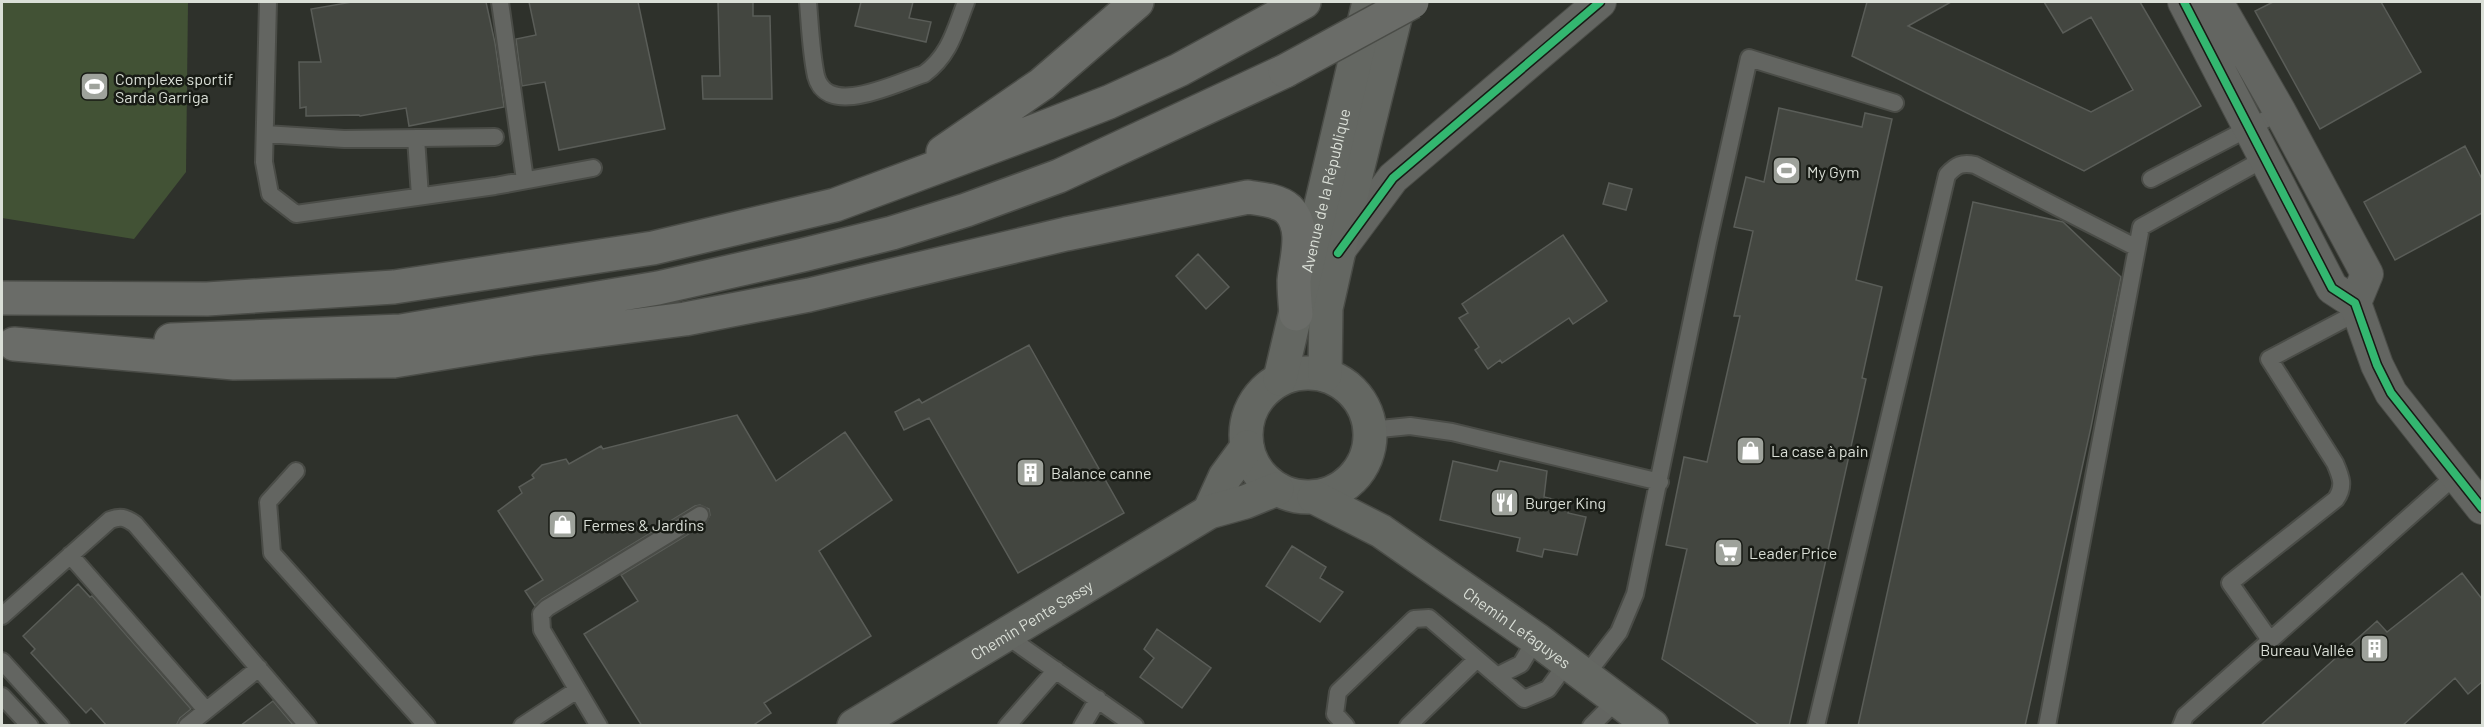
<svg xmlns="http://www.w3.org/2000/svg" width="2484" height="727" font-family="Barlow,sans-serif">
<style>
.green{fill:#425235}
.building{fill:#434640;stroke:#5a5d58;stroke-width:1.5}
.lines{fill:none;stroke-linecap:round;stroke-linejoin:round}
.service-casing{stroke:#4a4c47;stroke-width:20}
.minor-casing{stroke:#4a4c47;stroke-width:34}
.secondary-casing{stroke:#4a4c47;stroke-width:36}
.trunk-casing{stroke:#4a4c47;stroke-width:36}
.service{stroke:#636561;stroke-width:16}
.minor{stroke:#636561;stroke-width:32}
.secondary{stroke:#646762;stroke-width:33}
.trunk{stroke:#6a6c68;stroke-width:33}
.trunk-bridge-casing{stroke:#4a4c47;stroke-width:36;stroke-linecap:butt}
.trunk-bridge{stroke:#6a6c68;stroke-width:33}
.cycleway-casing{stroke:#181b15;stroke-width:11}
.cycleway{stroke:#33b770;stroke-width:8}
.labels{text-anchor:middle;dominant-baseline:central;stroke-width:5;stroke-linejoin:round;paint-order:stroke}
.poi-label{font-size:16px;fill:#dadfd7;stroke:#181b15;text-anchor:start}
.street-label{font-size:16px;fill:#dadfd7;stroke:#181b15}
</style>
<rect width="100%" height="100%" fill="#2e312b"/>
<path class="green" d="M 2,2 L 188,2 L 186,172 L 134,239 L 2,218 Z"/>
<path class="building" d="M 352,2 L 486,2 L 495,43 L 504,107 L 409,126 L 406,108 L 360,116 L 359,115 L 306,116 L 306,107 L 300,108 L 299,62 L 321,62 L 311,9 Z
M 529,2 L 638,2 L 665,129 L 559,150 L 545,82 L 522,86 L 516,39 L 536,35 Z
M 718,2 L 753,2 L 753,16 L 770,16 L 772,99 L 703,99 L 702,76 L 720,76 Z
M 861,2 L 913,2 L 909,18 L 931,22 L 926,42 L 855,26 Z
M 1867,2 L 1951,2 L 1908,26 L 2091,112 L 2133,90 L 2091,17 L 2063,33 L 2044,2 L 2140,2 L 2201,106 L 2084,171 L 1852,56 Z
M 2273,2 L 2381,2 L 2421,72 L 2320,129 L 2255,11 Z
M 1779,108 L 1862,127 L 1865,113 L 1892,119 L 1856,280 L 1882,287 L 1862,378 L 1866,379 L 1789,726 L 1761,726 L 1662,659 L 1687,549 L 1666,545 L 1684,457 L 1707,462 L 1740,316 L 1734,316 L 1753,231 L 1734,227 L 1746,177 L 1764,182 Z
M 2465,146 L 2482,179 L 2482,213 L 2395,260 L 2364,202 Z
M 1609,183 L 1632,189 L 1626,210 L 1603,204 Z
M 1973,202 L 2063,222 L 2121,277 L 2091,427 L 2025,726 L 1858,726 Z
M 1563,235 L 1607,301 L 1573,324 L 1569,318 L 1502,363 L 1500,360 L 1488,369 L 1475,350 L 1479,347 L 1459,318 L 1468,313 L 1462,304 Z
M 1198,254 L 1229,287 L 1206,309 L 1176,276 Z
M 1029,345 L 1124,513 L 1018,573 L 929,418 L 904,430 L 895,412 L 919,399 L 922,403 Z
M 737,415 L 776,481 L 845,432 L 892,500 L 819,551 L 871,636 L 764,703 L 771,713 L 752,726 L 642,726 L 584,634 L 638,601 L 621,575 L 705,524 L 710,515 L 709,509 L 700,505 L 695,506 L 542,599 L 535,606 L 525,591 L 543,580 L 498,511 L 522,493 L 519,487 L 534,478 L 532,475 L 542,465 L 566,459 L 569,464 L 601,446 L 603,449 Z
M 1453,461 L 1497,471 L 1500,461 L 1547,471 L 1544,497 L 1570,503 L 1568,513 L 1586,517 L 1577,555 L 1544,549 L 1542,557 L 1517,551 L 1520,538 L 1440,520 Z
M 1292,546 L 1326,567 L 1320,578 L 1343,592 L 1320,622 L 1266,586 Z
M 2462,573 L 2482,599 L 2482,682 L 2468,694 L 2455,678 L 2402,726 L 2260,726 L 2377,621 L 2387,632 Z
M 78,584 L 90,597 L 92,596 L 191,709 L 180,718 L 176,726 L 107,726 L 91,708 L 86,713 L 31,653 L 35,649 L 23,636 Z
M 1157,629 L 1211,668 L 1182,708 L 1140,677 L 1154,658 L 1144,649 Z
M 273,701 L 294,726 L 240,726 Z"/>
<g class="lines">
<defs>
<path id="service" d="M 268,2 L 264,162 L 270,194 L 296,214 L 495,186 L 593,168
M 500,2 L 525,180
M 808,2 C 810,26 811,53 816,76 C 827,119 898,82 924,74 C 950,55 955,30 966,2
M 265,134 L 344,139 L 495,137
M 416,138 L 420,196
M 2151,179 L 2280,112
M 1370,430 L 1410,426 L 1452,432 L 1660,482
M 296,471 L 268,502 L 272,553 L 427,726
M 70,555 L 206,710
M 2,616 L 110,520 C 120,516 125,517 135,524 L 308,726
M 1004,634 L 1135,726
M 2270,640 L 2230,583 L 2336,499 C 2345,486 2341,477 2335,463 L 2269,359 L 2358,312
M 2,661 L 61,726
M 1497,676 L 1521,664 L 1536,639
M 1585,676 L 1619,632 L 1635,594 L 1708,242 L 1749,58 L 1895,103
M 2,696 L 30,726
M 187,726 L 259,668
M 522,726 L 577,690
M 599,726 L 542,630 L 541,614 L 547,608 L 700,515
M 1007,726 L 1056,670
M 1082,726 L 1098,699
M 1346,726 L 1335,714 L 1338,692 L 1414,619 L 1429,618 L 1524,699 L 1548,689 L 1567,663
M 1408,726 L 1477,659
M 1591,726 L 1617,700
M 1816,726 L 1947,175 C 1956,165 1962,162 1975,165 L 2137,248
M 2047,726 L 2141,227 L 2264,159
M 2181,726 L 2185,716 L 2455,476"/>
<path id="minor" d="M 2184,2 L 2332,288 L 2355,303 L 2377,365 L 2391,393 L 2482,508
M 2217,2 L 2280,112 L 2367,274 L 2355,303
M 1338,252 L 1393,178 L 1600,2"/>
<g id="secondary">
<circle cx="1308" cy="435" r="62"/>
<path d="M 1325,375 L 1326,308 L 1357,171 L 1399,2"/>
<path id="s1" d="M 1280,379 L 1369,2"/>
<path id="s2" d="M 1314,497 L 1381,531 L 1536,639 L 1652,726"/>
<path d="M 1209,512 L 1225,477 L 1247,447"/>
<path id="s3" d="M 854,726 L 1209,512 L 1245,502 L 1277,489"/>
</g>
<path id="trunk" d="M 943,152 L 1042,84 L 1137,2
M 2,298 L 207,299 L 394,287 L 653,248 L 835,205 L 1037,130 L 1109,102 L 1179,70 L 1304,2
M 171,340 L 401,331 L 658,288 L 803,255 L 892,233 L 966,210 L 1059,176 L 1285,71
M 14,344 L 234,363 L 394,361 L 531,339 L 685,319 L 809,295 L 1066,234 L 1248,197 C 1260,199 1278,200 1288,209 C 1307,228 1296,259 1294,281 C 1294,292 1295,303 1296,314"/>
</defs>
<use href="#service" class="service-casing"/>
<use href="#minor" class="minor-casing"/>
<use href="#secondary" class="secondary-casing"/>
<use href="#trunk" class="trunk-casing"/>
<use href="#service" class="service"/>
<use href="#minor" class="minor"/>
<use href="#secondary" class="secondary"/>
<use href="#trunk" class="trunk"/>
<defs>
<path id="trunk-bridge" d="M 1285,71 L 1412,2"/>
</defs>
<use href="#trunk-bridge" class="trunk-bridge-casing"/>
<use href="#trunk-bridge" class="trunk-bridge"/>
<defs>
<path id="cycleway" d="M 2184,2 L 2332,288 L 2355,303 L 2377,365 L 2391,393 L 2482,508
M 1338,253 L 1393,178 L 1600,2"/>
</defs>
<use href="#cycleway" class="cycleway-casing"/>
<use href="#cycleway" class="cycleway"/>
</g>
<defs>
<symbol id="stadium-square" viewBox="-11 -11 22 22"><rect x="-9" y="-9" width="18" height="18" rx="4" fill="#9ea29b" stroke="#181b15"/><path d="M0-5a6.5 5 0 1 0 0 10a6.5 5 0 1 0 0-10ZM-3.5-1.8h7v3.6h-7Z" fill="#fff"/></symbol>
<symbol id="shop-square" viewBox="-11 -11 22 22"><rect x="-9" y="-9" width="18" height="18" rx="4" fill="#9ea29b" stroke="#181b15"/><path d="M-5-2.5h2.3a2.7 3.5 0 0 1 5.4 0H5L5.5 6h-11ZM-1.5-2.5h3a1.5 2.3 0 0 0-3 0Z" fill="#fff"/></symbol>
<symbol id="building-square" viewBox="-11 -11 22 22"><rect x="-9" y="-9" width="18" height="18" rx="4" fill="#9ea29b" stroke="#181b15"/><path d="M-4-6H4V6H1V3H-1V6H-4ZM-2.5-4.3h1.7v1.8h-1.7ZM.8-4.3h1.7v1.8H.8ZM-2.5-1h1.7V.8h-1.7ZM.8-1h1.7V.8H.8Z" fill="#fff"/></symbol>
<symbol id="restaurant-square" viewBox="-11 -11 22 22"><rect x="-9" y="-9" width="18" height="18" rx="4" fill="#9ea29b" stroke="#181b15"/><path d="M-5-6h1v4h1v-4h1v4h1v-4h1v5L-1.5 .5V6h-2V.5L-5-1ZM5-6V6H3V1.5H1.5Q1.5-4 5-6Z" fill="#fff"/></symbol>
<symbol id="supermarket-square" viewBox="-11 -11 22 22"><rect x="-9" y="-9" width="18" height="18" rx="4" fill="#9ea29b" stroke="#181b15"/><path d="M-6-5.5h2.5l.6 2H6L4.5 2H-2.5L-4.4-4H-6ZM-1.5 3.2a1.3 1.3 0 1 0 .1 0ZM3 3.2a1.3 1.3 0 1 0 .1 0Z" fill="#fff"/></symbol>
</defs>
<g fill-rule="evenodd">
<use href="#stadium-square" x="78" y="70" width="33" height="33"/>
<use href="#stadium-square" x="1770" y="154" width="33" height="33"/>
<use href="#shop-square" x="1734" y="434" width="33" height="33"/>
<use href="#building-square" x="1014" y="456" width="33" height="33"/>
<use href="#restaurant-square" x="1488" y="486" width="33" height="33"/>
<use href="#shop-square" x="546" y="508" width="33" height="33"/>
<use href="#supermarket-square" x="1712" y="536" width="33" height="33"/>
<use href="#building-square" x="2358" y="632" width="33" height="33"/>
</g>
<g class="labels">
<g class="poi-label">
<text x="115" y="78">Complexe sportif<tspan x="115" dy="18">Sarda Garriga</tspan></text>
<text x="1807" y="171">My Gym</text>
<text x="1771" y="450">La case à pain</text>
<text x="1051" y="472">Balance canne</text>
<text x="1525" y="502">Burger King</text>
<text x="583" y="524">Fermes &amp; Jardins</text>
<text x="1749" y="552">Leader Price</text>
<text x="2354" y="649" text-anchor="end">Bureau Vallée</text>
</g>
<g class="street-label">
<text stroke="none"><textPath href="#s1" startOffset="194">Avenue de la République</textPath></text>
<text stroke="none"><textPath href="#s3" startOffset="207">Chemin Pente Sassy</textPath></text>
<text stroke="none"><textPath href="#s2" startOffset="242">Chemin Lefaguyes</textPath></text>
</g>
</g>
<rect width="2484" height="727" fill="none" stroke="#dadfd7" stroke-width="6"/>
</svg>
